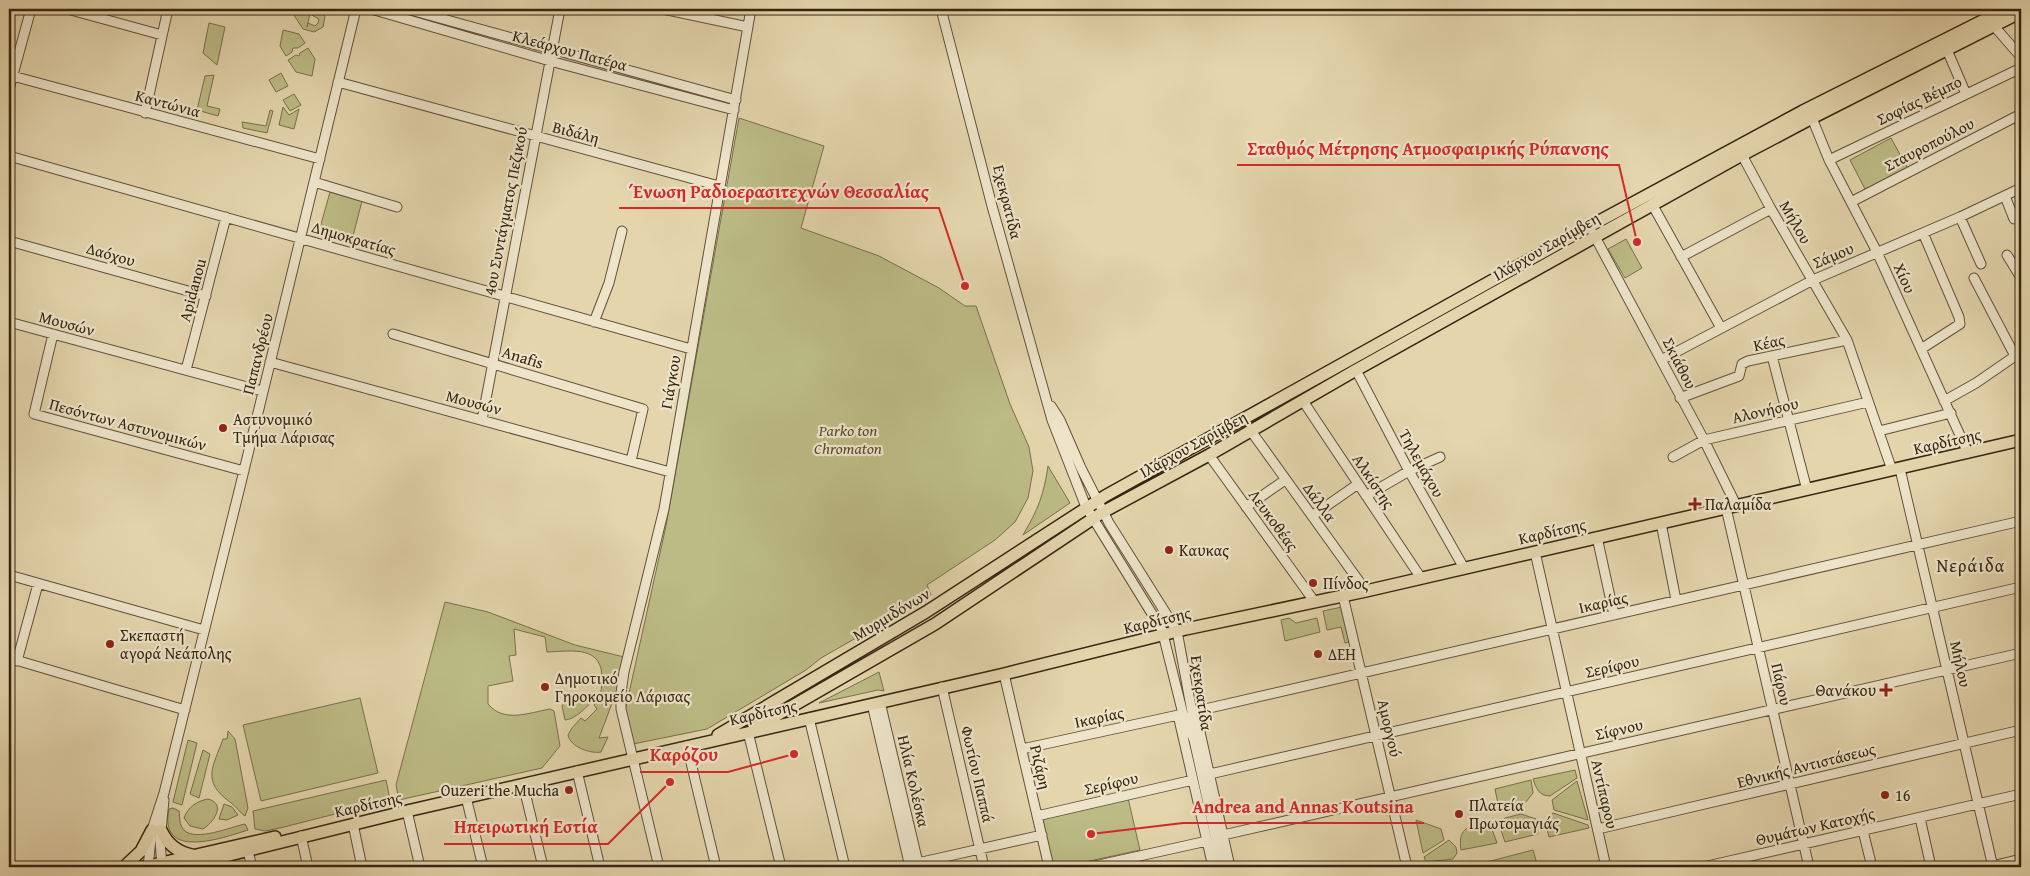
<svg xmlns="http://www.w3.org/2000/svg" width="2030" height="876" font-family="'Gentium Book Plus',serif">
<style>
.green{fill:#bcbb85;stroke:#79704b}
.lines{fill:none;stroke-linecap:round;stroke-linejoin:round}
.minor-casing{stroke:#625238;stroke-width:11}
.major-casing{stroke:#362611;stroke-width:14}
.minor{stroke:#ede4ca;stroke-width:9}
.major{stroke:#e4d5ad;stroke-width:11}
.poi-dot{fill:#8f2418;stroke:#ede4ca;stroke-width:2}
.labels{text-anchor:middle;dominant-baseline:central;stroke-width:4.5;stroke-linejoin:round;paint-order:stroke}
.street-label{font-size:16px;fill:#362611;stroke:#ede4ca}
.poi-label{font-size:16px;fill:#362611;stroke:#ede4ca;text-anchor:start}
.park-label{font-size:16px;font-style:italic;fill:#584b2e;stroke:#ede4ca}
.neighbourhood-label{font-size:18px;letter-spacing:1px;fill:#362611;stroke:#ede4ca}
.leader{fill:none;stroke:#d62828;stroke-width:2}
.callout-dot{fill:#d62828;stroke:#ede4ca;stroke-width:2}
.callout-label{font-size:18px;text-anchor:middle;font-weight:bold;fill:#d62828;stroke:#ede4ca;stroke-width:4.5;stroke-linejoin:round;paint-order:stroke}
</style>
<rect width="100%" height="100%" fill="#e4d5ad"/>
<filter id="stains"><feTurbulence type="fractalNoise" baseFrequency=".004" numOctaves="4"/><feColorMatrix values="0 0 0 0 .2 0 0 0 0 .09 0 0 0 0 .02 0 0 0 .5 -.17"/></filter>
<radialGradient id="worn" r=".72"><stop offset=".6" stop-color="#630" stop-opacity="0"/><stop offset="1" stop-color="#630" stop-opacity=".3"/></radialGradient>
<path class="green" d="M 290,9 L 311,9 L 307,27 L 308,23 L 315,26 L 318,23 L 319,19 L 310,14 L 312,9 L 320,11 L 325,16 L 323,27 L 314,32 L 303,29 Z
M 209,23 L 225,27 L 217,65 L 203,53 Z
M 283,30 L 299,34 L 305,43 L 298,48 L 293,48 L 292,52 L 286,56 L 280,46 Z
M 308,48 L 315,59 L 312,76 L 296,72 L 288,60 L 296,55 L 299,56 L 300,53 Z
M 281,73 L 288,86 L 276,92 L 269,80 Z
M 214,75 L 207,106 L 220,109 L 218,116 L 197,110 L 205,76 Z
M 294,94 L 301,105 L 290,111 L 283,100 Z
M 283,107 L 289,115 L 299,109 L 294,129 L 279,125 Z
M 270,110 L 273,111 L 267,133 L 243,128 L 242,122 L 266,126 Z
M 739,118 L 824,146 L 801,228 L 879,256 L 939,288 L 965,306 L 976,306 L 1010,404 L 1029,447 L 1033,471 L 1028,498 L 1015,522 L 995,540 L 927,585 L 931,595 L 821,658 L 806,670 L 707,729 L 633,744 L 625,711 L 627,702 L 666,526 Z
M 1891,138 L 1908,169 L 1866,191 L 1850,160 Z
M 330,192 L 362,201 L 351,244 L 318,235 Z
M 1626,239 L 1642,268 L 1625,278 L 1608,249 Z
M 1048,466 L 1070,503 L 1023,535 C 1038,510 1044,494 1048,466 Z
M 445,602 L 488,612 L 575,645 L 624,657 L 620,682 L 599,738 L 608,737 L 601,752 C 591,754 570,747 568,735 L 572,728 L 581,718 L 585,721 L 597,709 L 594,705 C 600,699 602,689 602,680 C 603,645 573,651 547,652 L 545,637 L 514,629 L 516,655 L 509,656 L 513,681 L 488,686 L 488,704 C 504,723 528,713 550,709 L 554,711 L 560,746 L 542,768 L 399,800 L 396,785 Z
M 1342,607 L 1349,642 L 1345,643 L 1341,627 L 1327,630 L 1323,611 Z
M 1289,618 L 1296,623 L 1317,618 L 1320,632 L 1285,641 L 1281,620 Z
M 879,672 L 884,691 L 878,690 L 819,703 Z
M 593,693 L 594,698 C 589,706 574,720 565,720 L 562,706 L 567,699 Z
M 360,698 L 378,773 L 261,801 L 243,725 Z
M 228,731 L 235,739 L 248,808 L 245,816 C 240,813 236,806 230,802 C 201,781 213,767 223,739 L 227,739 Z
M 188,740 L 197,743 L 182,805 L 173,802 Z
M 203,750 L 210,754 L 199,798 L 190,794 Z
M 1575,770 L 1577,778 L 1550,796 C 1539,796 1536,788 1533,779 Z
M 386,780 L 390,800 L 280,828 L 265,831 L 255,829 L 253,811 Z
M 1531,780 L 1533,793 L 1525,803 L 1504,808 L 1503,802 L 1498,804 L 1495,789 Z
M 1577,781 L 1588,820 L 1554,810 L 1552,800 Z
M 1128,798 L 1140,850 L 1062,867 L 1053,867 L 1042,818 Z
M 208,799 C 227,804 213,823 203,829 L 190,826 L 184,818 C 188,807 197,801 208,799 Z
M 224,804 L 232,807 L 238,815 L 227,820 L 219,819 Z
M 173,808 L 179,811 C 180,818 179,825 184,830 C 195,842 231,827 245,824 L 248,830 C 223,838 158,861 169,809 Z
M 1553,813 L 1588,825 L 1589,828 L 1549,837 L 1545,822 Z
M 1521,814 L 1536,819 L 1538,834 L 1505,842 L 1499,824 L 1505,818 Z
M 1416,820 L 1441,829 L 1444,840 L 1423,853 Z
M 1485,822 L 1490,824 L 1497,843 L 1461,850 C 1458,830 1466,826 1485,822 Z
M 1449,840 L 1456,847 L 1457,853 L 1453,859 L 1426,862 L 1424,857 Z
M 1533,850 L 1538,867 L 1484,867 L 1483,863 Z"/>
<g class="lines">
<defs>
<path id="minor" d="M 67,9 L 162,35
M 371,9 L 550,61 L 734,110
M 407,9 L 736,100
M 663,9 L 748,27
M 941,9 L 992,206 L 1052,420 L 1086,507 L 1162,630 L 1183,714 L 1194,740
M 1994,26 L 2021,57
M 1947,50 L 1966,94
M 9,75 L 320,159
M 338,82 L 719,186
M 9,89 L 31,9
M 145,113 L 168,9
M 1812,118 L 1829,160 L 1877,252 L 1968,453
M 1742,155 L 1771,209 L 1847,340 L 1892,470
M 9,156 L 691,349
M 1829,160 L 2021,68
M 314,182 L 397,207
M 2005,196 L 2014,219
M 1851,202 L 2021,114
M 1652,204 L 1721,328
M 1960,217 L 1981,264
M 1593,233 L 1704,440 L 1736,505
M 9,241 L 206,296
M 2007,255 L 2021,278
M 1681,257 L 1771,209
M 1974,278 L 2015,356
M 9,322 L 262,391
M 594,322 L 609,283 L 622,231
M 53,334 L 34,414 L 244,471
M 393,334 L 643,409 L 631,461
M 1921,349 L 1960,324 L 1959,317 L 1923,233
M 1772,356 L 1807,490
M 1661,360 L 1813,280 L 1960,217 L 2021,188
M 270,362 L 670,472
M 186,370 L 226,217
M 1356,370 L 1409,471 L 1464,568
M 1680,398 L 1739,376 L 1742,364 L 1748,361 L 1847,340
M 1303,401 L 1421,578
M 1944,401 L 1976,383 L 2021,352
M 1051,406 L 1060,420 L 1081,468 L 1109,523 L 1177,631 L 1192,712 L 1194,740 L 1222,867
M 482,420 L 560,9
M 1251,431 L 1366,591
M 1879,431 L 1951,413
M 1209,455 L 1314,601
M 1673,457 L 1704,440 L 1868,402
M 1900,469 L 1993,867
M 1366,496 L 1409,471 L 1440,457
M 1246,507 L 1285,480
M 1726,508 L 1809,867
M 1312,516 L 1358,484
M 1661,523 L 1676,600
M 1597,537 L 1614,615
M 1535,552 L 1606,867
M 9,575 L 204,630
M 1343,596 L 1407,867
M 9,658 L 185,710
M 17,661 L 38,584
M 1004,674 L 1049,867
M 942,687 L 984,867
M 880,702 L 919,867
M 872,704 L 910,867
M 1192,712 L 2021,521
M 1196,714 L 1230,867
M 1178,715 L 1213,867
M 809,718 L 845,867
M 748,732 L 781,867
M 687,746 L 716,867
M 1022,749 L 1183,714
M 577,771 L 600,867
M 1210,774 L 2021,587
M 523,784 L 543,867
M 466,797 L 483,867
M 407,811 L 420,867
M 1037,816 L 1193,780
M 1920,818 L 1931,867
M 353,824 L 362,867
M 1598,829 L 2021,730
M 1863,831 L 1872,867
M 1223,835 L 2021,653
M 301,836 L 308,867
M 248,851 L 252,867
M 1992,866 L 2021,859
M 148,867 L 152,830 L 164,793 L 239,491 L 356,9
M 162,867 L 160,841 L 164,800
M 659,867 L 621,709 L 621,693 L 624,672 L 664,509 L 751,9
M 900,867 L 1042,835
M 1090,867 L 1207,841
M 1703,867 L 2021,794"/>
<path id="major" d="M 758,726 L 935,624 L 1103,512 L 1209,455 L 1356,370 L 1742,155 L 1812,118 L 2021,12
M 718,735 L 926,612 L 1105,496 L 1590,226 L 1803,111 L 2006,9
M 161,830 C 167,844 177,852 192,855
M 124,867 L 141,851 L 152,830
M 144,867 L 275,837
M 181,867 L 407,811 L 1004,674 L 1186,629 L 1366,591 L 2021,440"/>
</defs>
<use href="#minor" class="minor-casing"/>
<use href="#major" class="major-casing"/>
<use href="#minor" class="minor"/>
<use href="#major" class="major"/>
</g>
<g class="poi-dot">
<circle cx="223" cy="428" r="5"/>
<path d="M1692.5 496.5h5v5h5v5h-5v5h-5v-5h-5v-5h5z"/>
<circle cx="1169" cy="550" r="5"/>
<circle cx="1313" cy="583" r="5"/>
<circle cx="110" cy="644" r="5"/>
<circle cx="1318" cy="654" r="5"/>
<circle cx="545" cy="687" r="5"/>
<path d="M1883.5 682.5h5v5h5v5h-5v5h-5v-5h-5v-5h5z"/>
<circle cx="569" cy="790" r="5"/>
<circle cx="1885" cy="795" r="5"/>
<circle cx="1459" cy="814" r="5"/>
</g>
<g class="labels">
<g class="street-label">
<text transform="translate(570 50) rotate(15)">Κλεάρχου Πατέρα</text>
<text transform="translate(1919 100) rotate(-26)">Σοφίας Βέμπο</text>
<text transform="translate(168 103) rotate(15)">Καντώνια</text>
<text transform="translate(576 132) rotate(15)">Βιδάλη</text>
<text transform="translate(1929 144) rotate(-27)">Σταυροπούλου</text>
<text transform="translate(1008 202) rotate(76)">Εχεκρατίδα</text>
<text transform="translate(505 211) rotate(-79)">4ου Συντάγματος Πεζικού</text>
<text transform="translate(1796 222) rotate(60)">Μήλου</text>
<text transform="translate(354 238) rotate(16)">Δημοκρατίας</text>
<text transform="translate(1546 246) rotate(-30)">Ιλάρχου Σαρίμβεη</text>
<text transform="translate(111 254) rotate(16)">Δαόχου</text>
<text transform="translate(1833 255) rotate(-23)">Σάμου</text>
<text transform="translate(1905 278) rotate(66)">Χίου</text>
<text transform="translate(192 290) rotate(-75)">Apidanou</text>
<text transform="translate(67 323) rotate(15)">Μουσών</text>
<text transform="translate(1769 342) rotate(-12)">Κέας</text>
<text transform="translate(257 354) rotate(-76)">Παπανδρέου</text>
<text transform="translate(523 357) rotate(17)">Anafis</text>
<text transform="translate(1680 363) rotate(63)">Σκιάθου</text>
<text transform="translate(670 382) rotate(-80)">Γιάγκου</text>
<text transform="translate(474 402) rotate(15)">Μουσών</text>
<text transform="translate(1765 410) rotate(-13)">Αλονήσου</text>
<text transform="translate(128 424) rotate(15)">Πεσόντων Αστυνομικών</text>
<text transform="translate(1947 441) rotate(-13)">Καρδίτσης</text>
<text transform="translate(1193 444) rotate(-29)">Ιλάρχου Σαρίμβεη</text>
<text transform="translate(1422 463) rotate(61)">Τηλεμάχου</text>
<text transform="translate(1374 481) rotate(56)">Αλκίστης</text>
<text transform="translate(1320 502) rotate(54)">Δάλλα</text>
<text transform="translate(1274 520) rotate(54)">Λευκοθέας</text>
<text transform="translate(1552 531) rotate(-13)">Καρδίτσης</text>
<text transform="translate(1603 602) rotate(-13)">Ικαρίας</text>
<text transform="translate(891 614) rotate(-31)">Μυρμιδόνων</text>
<text transform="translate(1157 620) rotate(-14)">Καρδίτσης</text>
<text transform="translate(1961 664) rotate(77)">Μήλου</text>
<text transform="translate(1612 666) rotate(-13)">Σερίφου</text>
<text transform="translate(1782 684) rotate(77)">Πάρου</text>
<text transform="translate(1202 693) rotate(82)">Εχεκρατίδα</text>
<text transform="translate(763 712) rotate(-13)">Καρδίτσης</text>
<text transform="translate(1099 717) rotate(-12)">Ικαρίας</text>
<text transform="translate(1390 728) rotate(77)">Αμοργού</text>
<text transform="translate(1619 729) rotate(-13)">Σίφνου</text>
<text transform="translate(1806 765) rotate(-14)">Εθνικής Αντιστάσεως</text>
<text transform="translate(1041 767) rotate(77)">Ριζάρη</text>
<text transform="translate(978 774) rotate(77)">Φωτίου Παππά</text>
<text transform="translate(914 781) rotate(77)">Ηλία Κολέσκα</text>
<text transform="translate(1111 783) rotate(-13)">Σερίφου</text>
<text transform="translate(1605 794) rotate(77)">Αντίπαρου</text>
<text transform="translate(368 804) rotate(-13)">Καρδίτσης</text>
<text transform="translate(1815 826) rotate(-13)">Θυμάτων Κατοχής</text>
</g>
<g class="poi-label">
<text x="233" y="419">Αστυνομικό<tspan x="233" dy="18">Τμήμα Λάρισας</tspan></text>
<text x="1705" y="504">Παλαμίδα</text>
<text x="1179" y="550">Καυκας</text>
<text x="1323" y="583">Πίνδος</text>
<text x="120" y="635">Σκεπαστή<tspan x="120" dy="18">αγορά Νεάπολης</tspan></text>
<text x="1328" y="654">ΔΕΗ</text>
<text x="555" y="678">Δημοτικό<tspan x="555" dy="18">Γηροκομείο Λάρισας</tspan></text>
<text x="1876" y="690" text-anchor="end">Θανάκου</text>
<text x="559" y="790" text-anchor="end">Ouzeri the Mucha</text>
<text x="1895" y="795">16</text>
<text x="1469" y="805">Πλατεία<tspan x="1469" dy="18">Πρωτομαγιάς</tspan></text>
</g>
<g class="park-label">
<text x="848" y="430">Parko ton<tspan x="848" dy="18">Chromaton</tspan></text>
</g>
<g class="neighbourhood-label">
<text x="1971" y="565">Νεράιδα</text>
</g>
</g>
<path class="leader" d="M1637 242L1619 165H1237M965 286L939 208H619M794 754L728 772H640M1091 834L1183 823H1424M670 782L608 844H444"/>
<g class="callout-dot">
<circle cx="1637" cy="242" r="5"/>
<circle cx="965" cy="286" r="5"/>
<circle cx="794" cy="754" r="5"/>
<circle cx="1091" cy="834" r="5"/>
<circle cx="670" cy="782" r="5"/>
</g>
<g class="callout-label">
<text x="1428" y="155">Σταθμός Μέτρησης Ατμοσφαιρικής Ρύπανσης</text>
<text x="779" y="198">Ένωση Ραδιοερασιτεχνών Θεσσαλίας</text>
<text x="684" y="761">Καρόζου</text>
<text x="1303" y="813">Andrea and Annas Koutsina</text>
<text x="526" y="833">Ηπειρωτική Εστία</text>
</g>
<rect width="2030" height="876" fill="none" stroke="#e4d5ad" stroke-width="30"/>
<rect x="10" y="10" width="2010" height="856" fill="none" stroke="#362611" stroke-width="2.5"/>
<rect x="15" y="15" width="2000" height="846" fill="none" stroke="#362611"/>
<rect width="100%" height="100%" filter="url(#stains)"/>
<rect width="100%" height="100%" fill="url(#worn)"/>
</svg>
